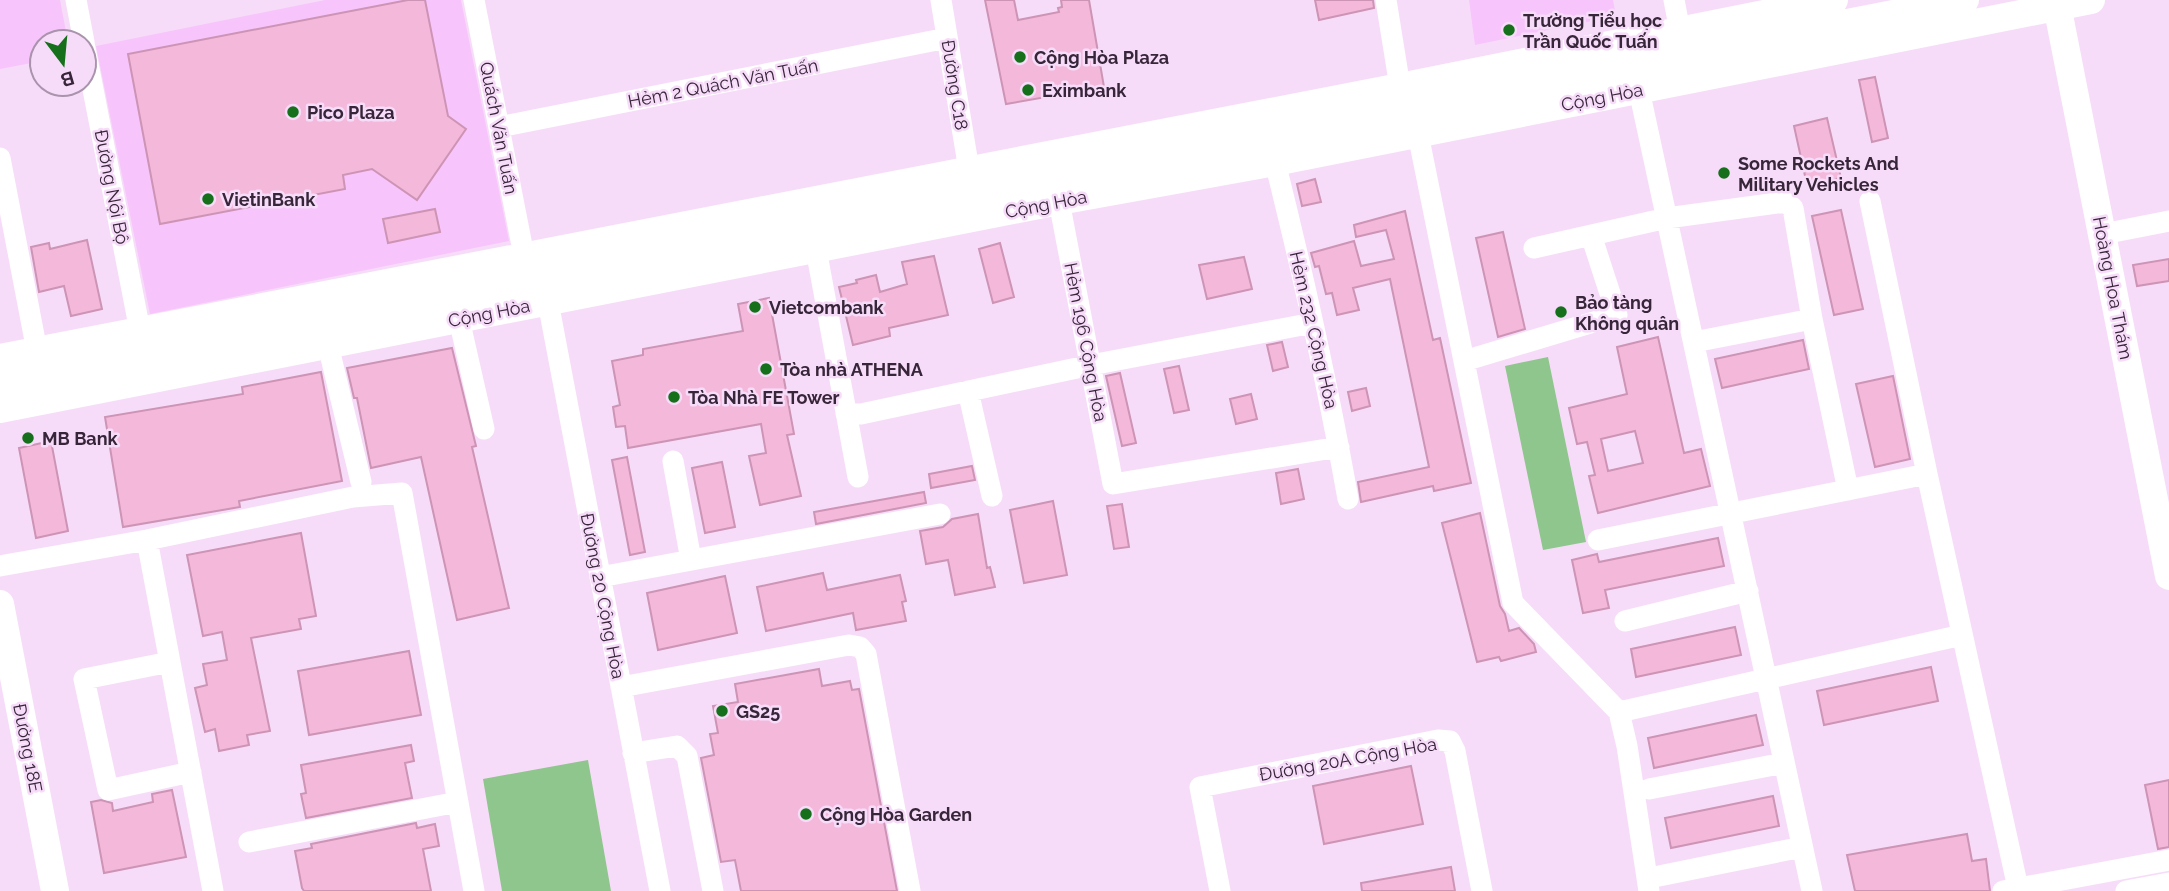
<svg xmlns="http://www.w3.org/2000/svg" width="2169" height="891" font-family="Raleway,sans-serif">
<style>
.built{fill:#f7c5fc}
.green{fill:#8fc68d}
.building{fill:#f4b8da;stroke:#cd94b5;stroke-width:2;fill-rule:evenodd}
.lines{fill:none;stroke-linecap:round;stroke-linejoin:round}
.minor{stroke:#fff;stroke-width:21}
.major{stroke:#fff;stroke-width:28}
.poi-dot{fill:#16701b;stroke:#f7dcf9;stroke-width:2.5}
.labels{text-anchor:middle;dominant-baseline:central;stroke-width:5;stroke-linejoin:round;paint-order:stroke}
.poi-label{font-size:18px;font-weight:bold;fill:#372639;stroke:#f7dcf9;text-anchor:start}
.street-label{font-size:18px;fill:#372639;stroke:#f7dcf9}
</style>
<rect width="100%" height="100%" fill="#f7dcf9"/>
<path class="built" d="M 0,0 L 60,0 L 68,42 L 42,42 L 42,61 L 0,69 Z
M 325,0 L 461,0 L 509,241 L 150,314 L 96,46 Z
M 1469,0 L 1613,0 L 1616,16 L 1475,45 Z"/>
<path class="green" d="M 1548,357 L 1586,542 L 1543,550 L 1505,366 Z
M 588,760 L 611,891 L 502,891 L 483,779 Z"/>
<path class="building" d="M 408,0 L 425,0 L 448,116 L 466,129 L 417,200 L 372,169 L 343,175 L 345,189 L 160,224 L 128,54 Z
M 985,0 L 1014,0 L 1018,20 L 1059,12 L 1058,8 L 1062,7 L 1061,0 L 1089,0 L 1104,87 L 1006,104 Z
M 1315,0 L 1373,0 L 1374,8 L 1319,20 Z
M 1875,77 L 1888,138 L 1872,142 L 1859,80 Z
M 1827,118 L 1841,178 L 1807,185 L 1794,126 Z
M 1315,179 L 1321,202 L 1302,206 L 1297,184 Z
M 435,209 L 440,232 L 388,243 L 383,219 Z
M 1841,210 L 1863,309 L 1834,315 L 1812,216 Z
M 1405,211 L 1433,340 L 1440,338 L 1471,483 L 1434,491 L 1433,486 L 1361,502 L 1358,482 L 1429,467 L 1390,279 L 1353,288 L 1359,310 L 1337,315 L 1332,293 L 1326,294 L 1319,266 L 1315,267 L 1311,253 L 1354,241 L 1361,266 L 1394,259 L 1386,230 L 1356,237 L 1354,225 Z
M 1503,232 L 1525,329 L 1498,337 L 1476,238 Z
M 87,240 L 102,309 L 71,316 L 64,286 L 39,292 L 31,247 L 49,243 L 50,249 Z
M 1000,243 L 1014,297 L 993,303 L 979,249 Z
M 934,256 L 948,315 L 889,328 L 890,336 L 853,345 L 839,287 L 857,283 L 856,280 L 876,275 L 880,292 L 907,284 L 902,262 Z
M 1244,257 L 1252,289 L 1207,299 L 1199,265 Z
M 2169,259 L 2169,281 L 2137,286 L 2133,265 Z
M 769,298 L 794,434 L 787,435 L 801,496 L 760,505 L 749,456 L 766,453 L 761,424 L 628,448 L 625,426 L 616,427 L 613,407 L 620,405 L 612,361 L 643,355 L 643,349 L 743,331 L 738,304 Z
M 1658,337 L 1684,453 L 1701,449 L 1710,486 L 1598,513 L 1589,476 L 1595,475 L 1587,442 L 1577,444 L 1569,408 L 1627,394 L 1617,347 ZM 1635,431 L 1643,463 L 1608,471 L 1601,439 Z
M 1803,340 L 1809,369 L 1722,388 L 1715,359 Z
M 1282,342 L 1288,367 L 1273,371 L 1267,345 Z
M 452,348 L 474,438 L 476,446 L 472,447 L 509,608 L 457,620 L 421,457 L 371,468 L 357,398 L 354,398 L 347,368 Z
M 1179,366 L 1189,410 L 1174,413 L 1164,369 Z
M 321,372 L 342,481 L 239,501 L 240,507 L 123,527 L 105,417 L 243,394 L 242,387 Z
M 1120,373 L 1136,443 L 1122,446 L 1106,376 Z
M 1893,376 L 1910,459 L 1875,467 L 1856,384 Z
M 1366,388 L 1370,406 L 1352,411 L 1348,392 Z
M 1251,394 L 1257,419 L 1236,424 L 1230,399 Z
M 51,441 L 68,531 L 36,538 L 19,448 Z
M 627,457 L 645,552 L 630,555 L 612,460 Z
M 722,462 L 735,527 L 705,533 L 692,468 Z
M 972,466 L 975,480 L 931,488 L 929,474 Z
M 1298,469 L 1304,499 L 1281,504 L 1276,473 Z
M 924,492 L 926,503 L 816,524 L 814,512 Z
M 1053,501 L 1067,575 L 1024,583 L 1010,510 Z
M 1122,504 L 1129,547 L 1114,549 L 1107,506 Z
M 1480,513 L 1500,606 L 1505,614 L 1509,631 L 1519,628 L 1534,644 L 1536,652 L 1501,661 L 1499,657 L 1477,662 L 1442,523 Z
M 978,514 L 987,568 L 990,567 L 995,587 L 955,595 L 948,560 L 926,564 L 920,531 L 943,527 L 952,519 Z
M 301,533 L 316,616 L 299,619 L 301,629 L 251,638 L 270,731 L 247,735 L 249,745 L 219,751 L 215,729 L 205,732 L 195,688 L 207,685 L 203,664 L 227,660 L 222,632 L 203,636 L 187,555 Z
M 1718,538 L 1724,566 L 1605,590 L 1609,608 L 1583,613 L 1572,560 L 1597,554 L 1599,562 Z
M 823,573 L 827,590 L 900,575 L 906,601 L 902,602 L 906,621 L 856,630 L 853,613 L 766,631 L 757,587 Z
M 725,576 L 737,633 L 658,650 L 647,593 Z
M 1735,627 L 1741,655 L 1636,677 L 1631,649 Z
M 409,651 L 421,715 L 309,735 L 298,671 Z
M 1931,667 L 1938,701 L 1824,725 L 1817,691 Z
M 819,669 L 822,686 L 850,681 L 852,690 L 859,689 L 897,891 L 741,891 L 735,860 L 721,862 L 701,758 L 714,755 L 710,734 L 718,733 L 713,706 L 738,702 L 735,684 Z
M 1756,715 L 1763,745 L 1654,768 L 1648,738 Z
M 411,745 L 414,761 L 405,763 L 412,798 L 306,818 L 301,794 L 306,793 L 301,765 Z
M 1411,766 L 1423,824 L 1324,844 L 1313,786 Z
M 2169,780 L 2169,847 L 2158,849 L 2145,785 Z
M 172,790 L 186,857 L 104,873 L 91,802 L 101,800 L 112,803 L 113,811 L 153,802 L 152,794 Z
M 1773,796 L 1779,826 L 1671,848 L 1665,818 Z
M 416,823 L 417,828 L 435,824 L 439,846 L 423,849 L 431,891 L 304,891 L 302,888 L 295,851 L 312,848 L 311,844 Z
M 1967,834 L 1972,861 L 1986,859 L 1990,891 L 1855,891 L 1847,855 Z
M 1451,867 L 1455,891 L 1362,891 L 1361,883 Z"/>
<g class="lines">
<path class="minor" d="M 76,0 L 84,42
M 474,0 L 524,256
M 941,0 L 969,170
M 1386,0 L 1400,87
M 1674,0 L 1680,31
M 84,43 L 140,331
M 1639,90 L 1812,891
M 499,127 L 947,38
M 1418,134 L 1513,603 L 1619,712 L 1627,746 L 1649,891
M 0,158 L 37,351
M 1275,162 C 1303,274 1328,386 1348,499
M 1059,201 L 1113,484 L 1339,447
M 1870,201 L 1927,474 L 2018,888
M 2103,234 L 2169,221
M 1534,248 L 1667,218 L 1785,202 L 1793,208 L 1812,319 L 1848,490
M 816,249 L 858,477
M 548,302 L 660,891
M 459,319 L 484,429
M 1694,342 L 1812,319
M 328,345 L 361,482
M 1464,361 L 1617,315 L 1591,235
M 968,391 L 992,496
M 846,414 L 861,414 L 1091,365 L 1313,323
M 673,461 L 691,560
M 147,540 L 213,891
M 1598,540 L 1927,474
M 0,566 L 147,540 L 353,497 L 402,493 L 474,891
M 600,577 L 940,514
M 1625,621 L 1748,591
M 170,662 L 84,679 L 108,790 L 191,772
M 621,687 L 849,645 L 860,647 L 866,654 L 910,891
M 1619,712 L 1962,635
M 633,753 L 677,746 L 687,756 L 713,891
M 1649,789 L 1784,763
M 249,842 L 458,802
M 1659,876 L 1802,847
M 1220,891 L 1200,787 L 1438,740 L 1450,741 L 1455,751 L 1482,891
M 2003,891 L 2169,860
M 2126,891 L 2169,883"/>
<path class="major" d="M 2056,0 L 2169,576
M 0,358 L 1400,87 L 1834,0
M 0,384 L 1965,0
M 0,409 L 1059,201 L 1275,162 L 2091,0
M 0,604 L 55,891"/>
</g>
<g class="poi-dot">
<circle cx="1509" cy="30" r="7"/>
<circle cx="1020" cy="57" r="7"/>
<circle cx="1028" cy="90" r="7"/>
<circle cx="293" cy="112" r="7"/>
<circle cx="1724" cy="173" r="7"/>
<circle cx="208" cy="199" r="7"/>
<circle cx="755" cy="307" r="7"/>
<circle cx="1561" cy="312" r="7"/>
<circle cx="766" cy="369" r="7"/>
<circle cx="674" cy="397" r="7"/>
<circle cx="28" cy="438" r="7"/>
<circle cx="722" cy="711" r="7"/>
<circle cx="806" cy="814" r="7"/>
</g>
<g class="labels">
<g class="poi-label">
<text x="1523" y="20">Trường Tiểu học<tspan x="1523" dy="21">Trần Quốc Tuấn</tspan></text>
<text x="1034" y="57">Cộng Hòa Plaza</text>
<text x="1042" y="90">Eximbank</text>
<text x="307" y="112">Pico Plaza</text>
<text x="1738" y="163">Some Rockets And<tspan x="1738" dy="21">Military Vehicles</tspan></text>
<text x="222" y="199">VietinBank</text>
<text x="1575" y="302">Bảo tàng<tspan x="1575" dy="21">Không quân</tspan></text>
<text x="769" y="307">Vietcombank</text>
<text x="780" y="369">Tòa nhà ATHENA</text>
<text x="688" y="397">Tòa Nhà FE Tower</text>
<text x="42" y="438">MB Bank</text>
<text x="736" y="711">GS25</text>
<text x="820" y="814">Cộng Hòa Garden</text>
</g>
<g class="street-label">
<text transform="translate(723 83) rotate(-11)">Hẻm 2 Quách Văn Tuấn</text>
<text transform="translate(955 85) rotate(81)">Đường C18</text>
<text transform="translate(1602 97) rotate(-11)">Cộng Hòa</text>
<text transform="translate(499 128) rotate(79)">Quách Văn Tuấn</text>
<text transform="translate(112 187) rotate(79)">Đường Nội Bộ</text>
<text transform="translate(1046 204) rotate(-11)">Cộng Hòa</text>
<text transform="translate(2113 288) rotate(79)">Hoàng Hoa Thám</text>
<text transform="translate(489 313) rotate(-11)">Cộng Hòa</text>
<text transform="translate(1314 330) rotate(77)">Hẻm 232 Cộng Hòa</text>
<text transform="translate(1086 342) rotate(79)">Hẻm 196 Cộng Hòa</text>
<text transform="translate(603 596) rotate(79)">Đường 20 Cộng Hòa</text>
<text transform="translate(28 748) rotate(79)">Đường 18E</text>
<text transform="translate(1348 759) rotate(-10)">Đường 20A Cộng Hòa</text>
</g>
</g>
<g transform="translate(63 63) rotate(164)"><circle r="33" fill="#f7dcf9" stroke="#aa93ac" stroke-width="2"/>
<path d="M0-5L12 26L0 18L-12 26Z" fill="#16701b"/>
<text y="-10" font-size="19" font-weight="bold" text-anchor="middle" fill="#372639">B</text>
</g>
</svg>
